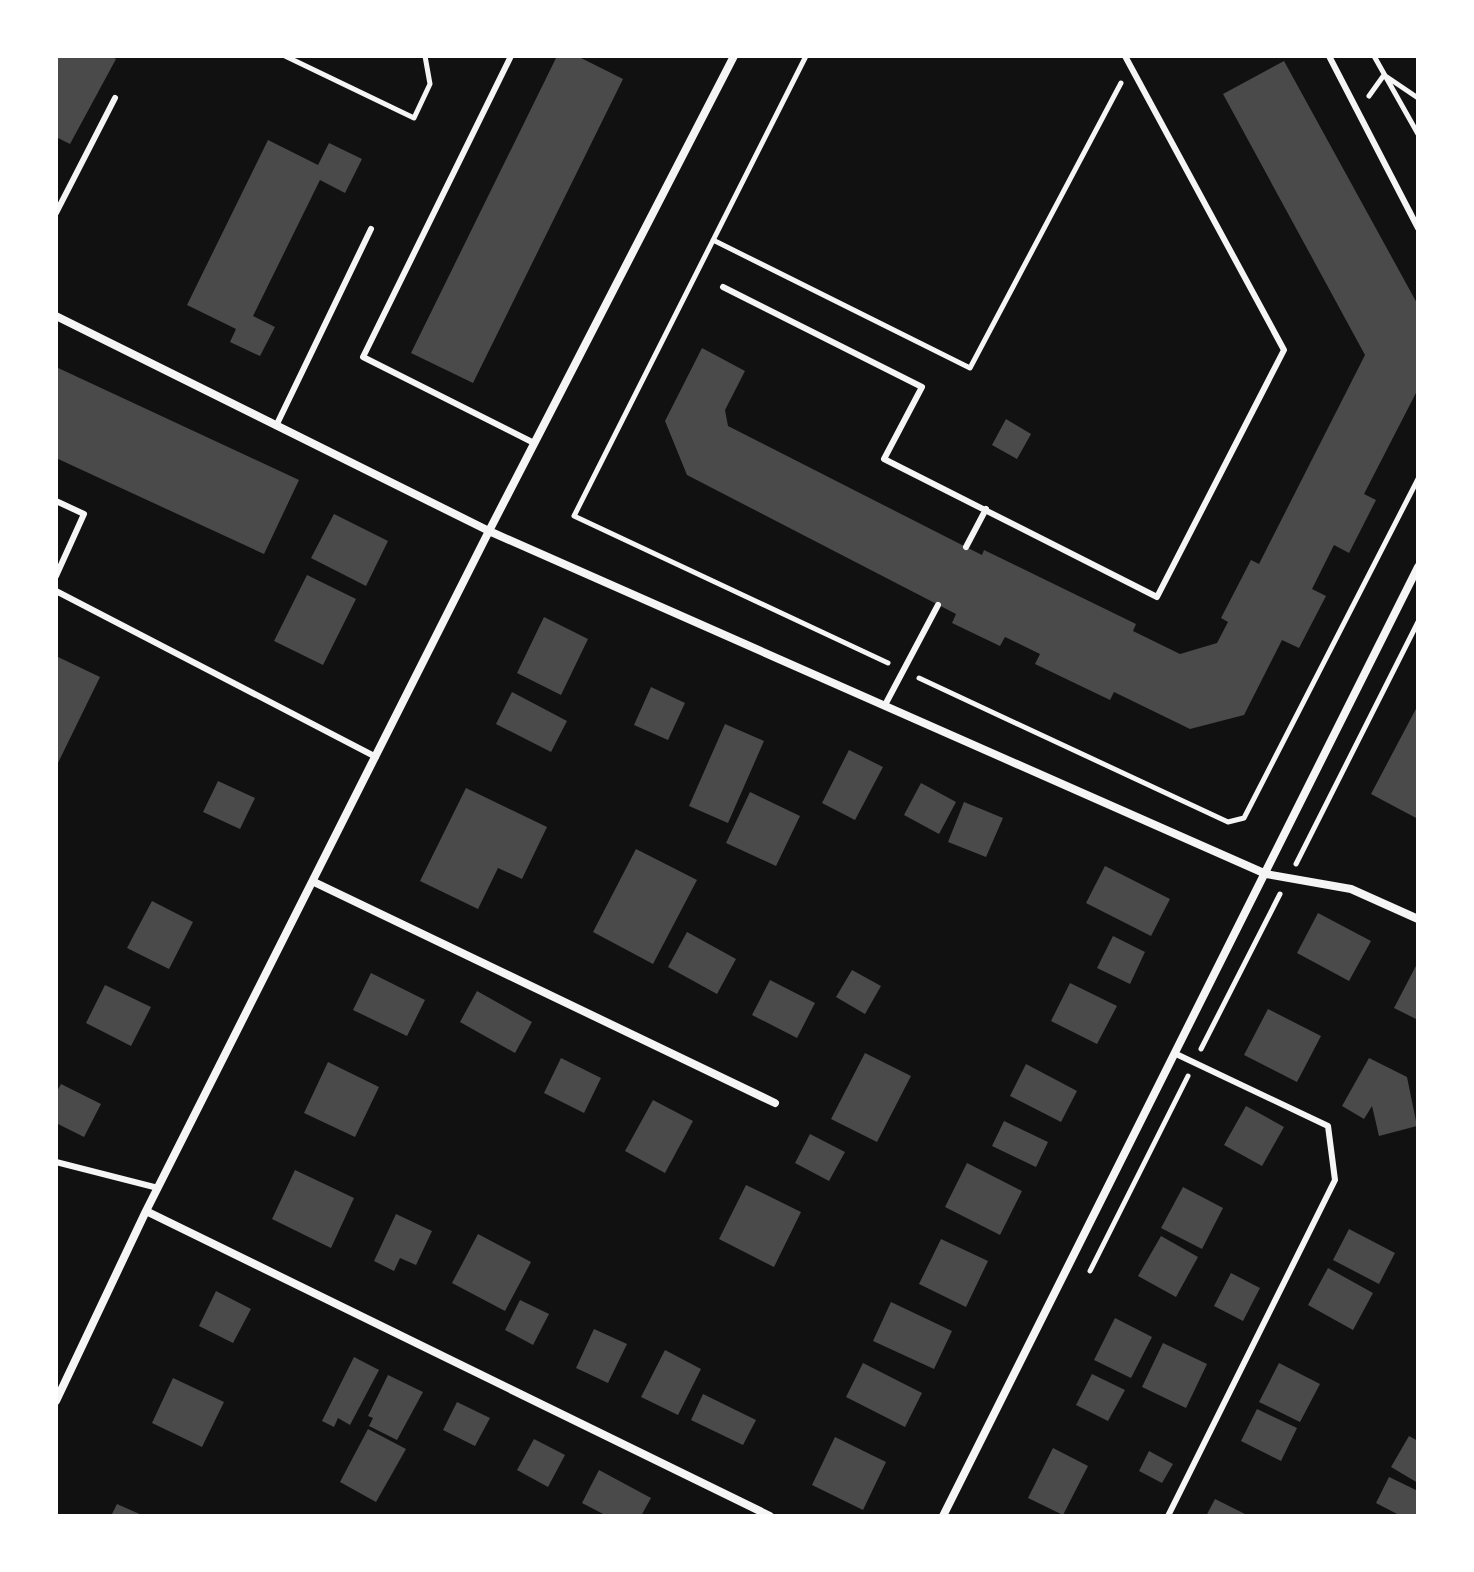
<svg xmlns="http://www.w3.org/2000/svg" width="1474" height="1572" font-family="Ubuntu,sans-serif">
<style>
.building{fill:#4a4a4a}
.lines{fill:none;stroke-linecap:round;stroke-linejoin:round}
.path{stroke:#f5f5f5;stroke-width:5}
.service{stroke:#f5f5f5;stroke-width:6}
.minor{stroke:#f5f5f5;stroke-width:8}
</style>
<rect width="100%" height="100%" fill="#111"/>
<path class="building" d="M 56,56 L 110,56 L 116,59 L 70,144 L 56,137 Z
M 557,56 L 577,56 L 623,79 L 473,383 L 411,353 Z
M 1284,61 L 1418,305 L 1418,389 L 1364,494 L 1376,500 L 1349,553 L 1334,545 L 1312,589 L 1326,596 L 1299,648 L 1282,640 L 1244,715 L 1190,729 L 1114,692 L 1110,700 L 1035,664 L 1040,654 L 1005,637 L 1000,646 L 952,623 L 956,614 L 687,475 L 665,421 L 702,348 L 745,371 L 725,410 L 728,426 L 966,547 L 982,555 L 984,550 L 1136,624 L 1133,631 L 1180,654 L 1217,643 L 1228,622 L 1221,618 L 1251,560 L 1259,564 L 1365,355 L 1223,94 Z
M 268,140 L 318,165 L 329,143 L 362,159 L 345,193 L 320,180 L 253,316 L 275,327 L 260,356 L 230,342 L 236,329 L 187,305 Z
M 56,367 L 299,480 L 264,554 L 56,458 Z
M 1006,419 L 1031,434 L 1017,459 L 992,445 Z
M 334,514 L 388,541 L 366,586 L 311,558 Z
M 307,575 L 356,599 L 323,665 L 274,641 Z
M 544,617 L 588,639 L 561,695 L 517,673 Z
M 56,656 L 100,677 L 56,767 Z
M 651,687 L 685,703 L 668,740 L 634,725 Z
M 512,692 L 567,721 L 551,752 L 496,724 Z
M 1418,705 L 1418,819 L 1371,794 Z
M 725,724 L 764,741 L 728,823 L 689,806 Z
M 849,750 L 883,767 L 855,820 L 822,803 Z
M 218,781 L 255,798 L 240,829 L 203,812 Z
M 921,783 L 956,802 L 939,834 L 904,815 Z
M 466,788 L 547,827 L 522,879 L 498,868 L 478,909 L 420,881 Z
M 750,792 L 800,816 L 776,866 L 726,843 Z
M 964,802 L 1003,818 L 986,857 L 948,842 Z
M 636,849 L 697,880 L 653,964 L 593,932 Z
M 1105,866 L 1170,899 L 1151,936 L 1086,903 Z
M 152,901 L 193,922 L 169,969 L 127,948 Z
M 1318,913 L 1371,941 L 1349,981 L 1297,953 Z
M 687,932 L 736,959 L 717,994 L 668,967 Z
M 1113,936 L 1145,952 L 1130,984 L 1097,968 Z
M 1418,962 L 1418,1020 L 1394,1008 Z
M 852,970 L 881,986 L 865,1014 L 836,997 Z
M 371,973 L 425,1000 L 407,1036 L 353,1010 Z
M 770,980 L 815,1003 L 797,1038 L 752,1015 Z
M 1070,983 L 1117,1006 L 1097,1044 L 1051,1021 Z
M 105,985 L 151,1007 L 131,1046 L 86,1023 Z
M 477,991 L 532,1022 L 515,1053 L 460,1022 Z
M 1268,1009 L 1321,1036 L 1297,1082 L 1244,1055 Z
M 865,1053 L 911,1076 L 877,1142 L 831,1119 Z
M 561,1058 L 601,1078 L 584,1113 L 544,1093 Z
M 1369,1058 L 1407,1077 L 1417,1126 L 1379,1136 L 1372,1106 L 1364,1119 L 1342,1106 Z
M 328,1062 L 379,1087 L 355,1137 L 304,1113 Z
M 1026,1064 L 1077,1091 L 1061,1122 L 1010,1096 Z
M 61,1084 L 101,1104 L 84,1137 L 56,1123 L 56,1093 Z
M 653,1100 L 693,1121 L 665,1173 L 625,1151 Z
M 1246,1106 L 1284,1127 L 1262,1166 L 1224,1145 Z
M 1004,1121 L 1048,1142 L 1036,1167 L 992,1146 Z
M 810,1134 L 845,1152 L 829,1181 L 795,1163 Z
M 967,1163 L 1022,1191 L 1000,1235 L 945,1207 Z
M 295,1170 L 354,1198 L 331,1248 L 272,1219 Z
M 746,1185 L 801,1212 L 774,1267 L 719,1239 Z
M 1183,1187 L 1223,1208 L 1202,1249 L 1161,1228 Z
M 396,1214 L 432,1231 L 416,1265 L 400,1258 L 394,1271 L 374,1261 Z
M 1349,1229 L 1395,1253 L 1379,1284 L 1333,1260 Z
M 478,1234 L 531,1262 L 505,1311 L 452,1283 Z
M 1161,1236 L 1198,1257 L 1176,1297 L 1138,1276 Z
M 941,1239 L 988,1261 L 966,1307 L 919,1284 Z
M 1328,1268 L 1373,1293 L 1353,1330 L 1308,1305 Z
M 1231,1273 L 1260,1288 L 1243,1321 L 1214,1306 Z
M 216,1291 L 251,1309 L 233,1343 L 199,1326 Z
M 520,1300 L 549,1314 L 533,1345 L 505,1330 Z
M 891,1302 L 952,1331 L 934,1369 L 873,1341 Z
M 1115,1318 L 1152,1337 L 1131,1378 L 1094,1360 Z
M 594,1329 L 627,1344 L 608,1383 L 576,1368 Z
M 1163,1343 L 1207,1364 L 1186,1408 L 1142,1387 Z
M 665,1350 L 701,1369 L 678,1415 L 641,1397 Z
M 354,1357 L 379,1370 L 350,1425 L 338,1418 L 334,1427 L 322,1421 Z
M 863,1363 L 922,1393 L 905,1427 L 846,1397 Z
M 1279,1363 L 1320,1384 L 1300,1422 L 1259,1402 Z
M 1092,1374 L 1125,1390 L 1108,1421 L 1076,1405 Z
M 388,1375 L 423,1392 L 397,1440 L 369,1426 L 373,1418 L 368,1416 Z
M 173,1378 L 224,1402 L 202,1447 L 152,1423 Z
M 703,1394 L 756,1420 L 743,1445 L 691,1420 Z
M 457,1402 L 490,1418 L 475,1446 L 443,1430 Z
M 1257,1409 L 1297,1428 L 1281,1461 L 1241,1441 Z
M 368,1429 L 406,1449 L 376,1502 L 340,1482 Z
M 1409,1436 L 1418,1441 L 1418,1483 L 1391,1467 Z
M 835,1437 L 886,1462 L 863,1510 L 812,1485 Z
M 534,1439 L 565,1455 L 548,1487 L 517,1470 Z
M 1053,1448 L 1088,1466 L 1063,1515 L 1028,1498 Z
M 1149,1451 L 1173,1464 L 1162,1483 L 1139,1471 Z
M 599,1470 L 651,1498 L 641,1516 L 607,1516 L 582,1503 Z
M 1389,1477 L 1418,1491 L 1418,1516 L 1401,1516 L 1376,1503 Z
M 1215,1499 L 1249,1516 L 1206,1516 Z
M 117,1504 L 144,1516 L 111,1516 Z"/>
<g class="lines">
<path class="path" d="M 285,56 L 414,118 L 430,84 L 425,56
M 806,56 L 574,516 L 888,663
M 1374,56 L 1418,134
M 1369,96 L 1384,75 L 1418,98
M 713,240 L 970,368 L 1121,83
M 919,678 L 1228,822 L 1244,818 L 1418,479
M 1296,864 L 1418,622
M 1201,1049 L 1280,894
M 1090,1271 L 1188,1076"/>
<path class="service" d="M 511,56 L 363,357 L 534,443
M 1329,56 L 1418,228
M 56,213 L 115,98
M 723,287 L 922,387 L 884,459 L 1157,597 L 1284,350 L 1125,56
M 276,426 L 371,229
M 56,501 L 84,514 L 56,576
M 966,547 L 986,509
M 56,591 L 376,757
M 885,705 L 938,605
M 56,1162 L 158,1188
M 1168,1516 L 1335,1180 L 1328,1126 L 1174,1053"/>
<path class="minor" d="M 56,316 L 489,531 L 1266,874 L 1351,889 L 1418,919
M 314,882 L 775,1103
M 146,1211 L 770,1516
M 56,1401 L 146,1211 L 489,531 L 734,56
M 943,1516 L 1418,567"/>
</g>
<rect width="1474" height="1572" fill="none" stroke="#ffffff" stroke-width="116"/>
</svg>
